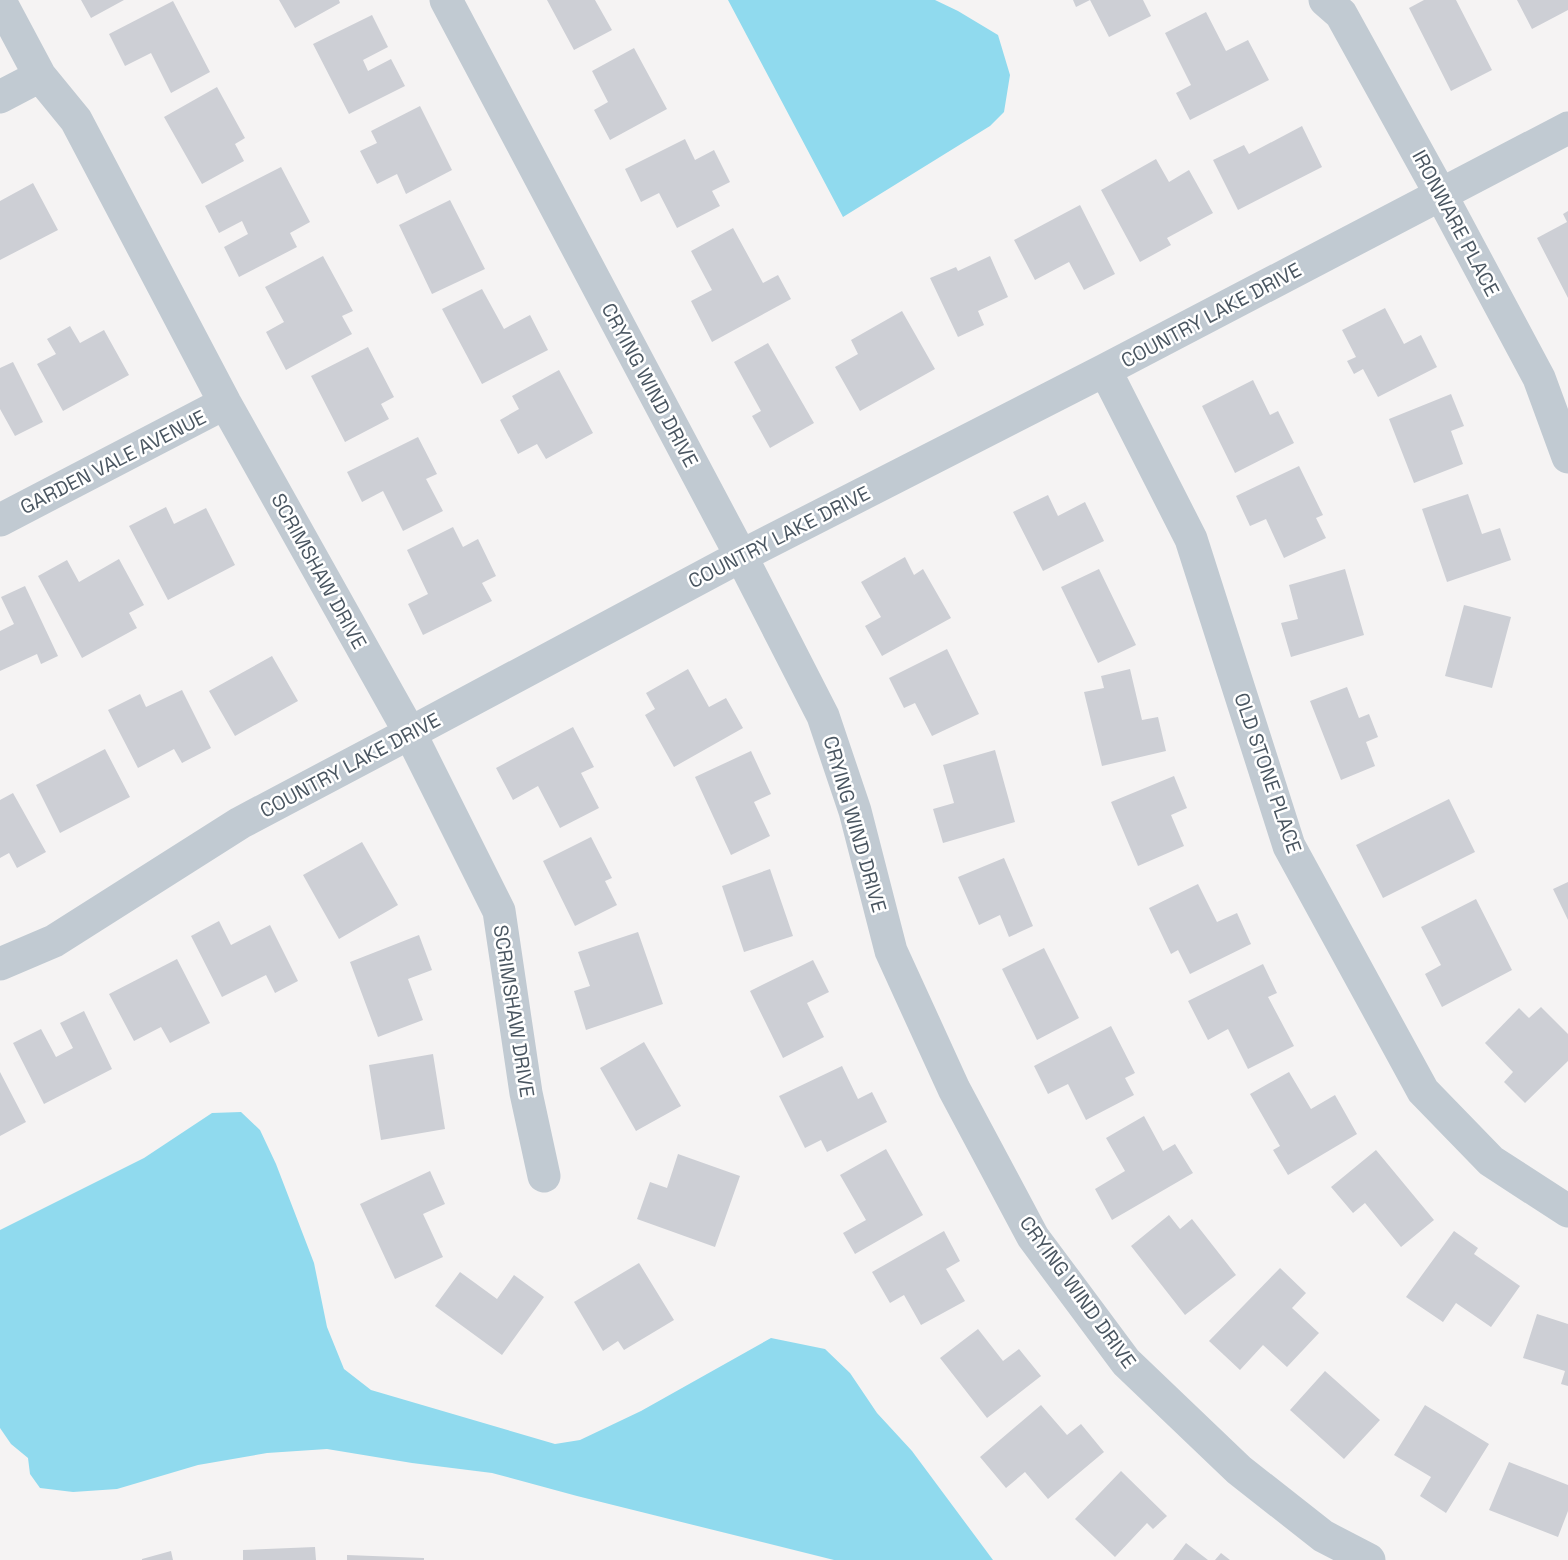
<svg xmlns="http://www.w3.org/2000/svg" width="1568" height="1560" font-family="'Space Grotesk',sans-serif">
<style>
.water{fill:#90daee}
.building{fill:#cdcfd5}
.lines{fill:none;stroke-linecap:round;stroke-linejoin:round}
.minor{stroke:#c1cad2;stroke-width:33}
.labels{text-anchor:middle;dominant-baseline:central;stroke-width:5;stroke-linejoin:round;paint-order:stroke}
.street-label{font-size:20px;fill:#4a5661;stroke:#fff}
</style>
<rect width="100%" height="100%" fill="#f5f3f3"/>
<path class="water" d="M 728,0 L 935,0 L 958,11 L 998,35 L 1010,75 L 1004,112 L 990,126 L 843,217 Z
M 241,1112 L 260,1130 L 276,1164 L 314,1263 L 327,1327 L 344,1369 L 371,1390 L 555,1444 L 580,1440 L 641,1411 L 771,1338 L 825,1349 L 850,1373 L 877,1413 L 912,1451 L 993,1560 L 834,1560 L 577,1496 L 492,1473 L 412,1463 L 327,1449 L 267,1453 L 198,1465 L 117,1489 L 73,1492 L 40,1488 L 30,1474 L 28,1458 L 11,1444 L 0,1428 L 0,1230 L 144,1158 L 212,1113 Z"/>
<path class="building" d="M 81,0 L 124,0 L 91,18 Z
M 279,0 L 339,0 L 340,3 L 295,28 Z
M 547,0 L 595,0 L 612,30 L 574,50 Z
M 1073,0 L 1143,0 L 1151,16 L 1109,37 L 1090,0 L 1076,7 Z
M 1424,0 L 1456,0 L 1492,70 L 1451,91 L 1409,8 Z
M 1517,0 L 1568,0 L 1568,10 L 1532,29 Z
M 173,1 L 210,72 L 171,93 L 151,53 L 125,66 L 109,34 Z
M 1206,12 L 1226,51 L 1248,40 L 1269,80 L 1190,120 L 1176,93 L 1191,85 L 1165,33 Z
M 372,15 L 388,47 L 363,60 L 368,71 L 391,59 L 405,86 L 349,114 L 313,44 Z
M 634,48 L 667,109 L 610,140 L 594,110 L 608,102 L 592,71 Z
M 217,87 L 245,138 L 235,144 L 244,161 L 202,184 L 164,117 Z
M 420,106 L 452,170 L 406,194 L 397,174 L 377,184 L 360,151 L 377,143 L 371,131 Z
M 1302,126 L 1322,167 L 1238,210 L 1213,160 L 1244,145 L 1249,154 Z
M 685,139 L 695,160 L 714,150 L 730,182 L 712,191 L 720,206 L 677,228 L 659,193 L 641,202 L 625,169 Z
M 1156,159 L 1169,182 L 1189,170 L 1213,213 L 1167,238 L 1171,245 L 1140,262 L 1101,190 Z
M 281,167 L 310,222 L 290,233 L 297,247 L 239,277 L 224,247 L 248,234 L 242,221 L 219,233 L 205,206 Z
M 33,183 L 58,230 L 0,260 L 0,201 Z
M 450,200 L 485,269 L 432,294 L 399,225 Z
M 1080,205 L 1115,274 L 1084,290 L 1069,262 L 1035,280 L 1014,240 Z
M 1568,211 L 1568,298 L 1537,238 L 1567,222 L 1563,214 Z
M 733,228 L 763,283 L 778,275 L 791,299 L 712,342 L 691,301 L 712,290 L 691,251 Z
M 323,256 L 353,311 L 342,316 L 352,334 L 286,370 L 266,332 L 284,322 L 265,287 Z
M 990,256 L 1008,297 L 978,311 L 984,325 L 958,337 L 930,278 L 956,267 L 958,271 Z
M 482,289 L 504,329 L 530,315 L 548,350 L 482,384 L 442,309 Z
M 1385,308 L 1404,344 L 1421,335 L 1437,367 L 1378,397 L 1363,369 L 1354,374 L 1347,361 L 1356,357 L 1342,330 Z
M 902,311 L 935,369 L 860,411 L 835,367 L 858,354 L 851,340 Z
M 70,326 L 80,343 L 104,330 L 129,375 L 63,411 L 37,364 L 56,354 L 47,339 Z
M 768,343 L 814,423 L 770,448 L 752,416 L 761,411 L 734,362 Z
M 368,347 L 394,397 L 381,404 L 389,419 L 345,442 L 311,376 Z
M 13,362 L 43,422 L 15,436 L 0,409 L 0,368 Z
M 559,370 L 593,433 L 546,459 L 537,444 L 518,454 L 500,420 L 519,409 L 512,396 Z
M 1253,380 L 1270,415 L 1278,411 L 1294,443 L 1235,473 L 1202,406 Z
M 1451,394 L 1464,426 L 1451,431 L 1463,464 L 1414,483 L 1389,419 Z
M 418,437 L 437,474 L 426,479 L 443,511 L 403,531 L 383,491 L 362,502 L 347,472 Z
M 1299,466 L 1323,515 L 1316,518 L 1326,538 L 1284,558 L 1266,519 L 1250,526 L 1236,496 Z
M 1468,494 L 1482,534 L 1500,528 L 1511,560 L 1447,582 L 1422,509 Z
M 1048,495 L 1058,516 L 1085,502 L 1104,541 L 1043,571 L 1013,512 Z
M 166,507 L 174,524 L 206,508 L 235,565 L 168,600 L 129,526 Z
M 453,527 L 463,547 L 478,539 L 496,576 L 482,583 L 492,601 L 423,635 L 408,604 L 428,594 L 407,550 Z
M 905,557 L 914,575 L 923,569 L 951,618 L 882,656 L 865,626 L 881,617 L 861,582 Z
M 119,559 L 144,605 L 129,613 L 137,628 L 82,658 L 38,576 L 67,560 L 79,582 Z
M 1099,569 L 1136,645 L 1098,663 L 1061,587 Z
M 1345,569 L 1364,635 L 1291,657 L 1281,623 L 1298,619 L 1289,585 Z
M 25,586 L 58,656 L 41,664 L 37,654 L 0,671 L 0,631 L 14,624 L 1,597 Z
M 1464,605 L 1511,617 L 1492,688 L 1445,676 Z
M 947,649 L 979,714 L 932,736 L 915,703 L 904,708 L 889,678 Z
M 272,656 L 298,701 L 235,736 L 209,691 Z
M 688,669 L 709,707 L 726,698 L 743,728 L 674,767 L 645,715 L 655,709 L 646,693 Z
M 1130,669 L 1142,720 L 1158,717 L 1166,751 L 1102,766 L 1084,692 L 1104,688 L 1101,676 Z
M 1347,687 L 1359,718 L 1369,714 L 1378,737 L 1366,742 L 1375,766 L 1341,780 L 1310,701 Z
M 182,690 L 211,748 L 182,763 L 174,749 L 138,768 L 108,710 L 140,694 L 146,707 Z
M 573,727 L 594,767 L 581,773 L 599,808 L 560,828 L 538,786 L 513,800 L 496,768 Z
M 105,749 L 130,797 L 60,833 L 36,785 Z
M 995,750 L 1015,822 L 943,843 L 933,809 L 954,803 L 943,765 Z
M 751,751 L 771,794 L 754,802 L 770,836 L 731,855 L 695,777 Z
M 1174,776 L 1187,808 L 1171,815 L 1184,846 L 1138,866 L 1111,802 Z
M 13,793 L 46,852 L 17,868 L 9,853 L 0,858 L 0,800 Z
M 1449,799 L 1475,852 L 1383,898 L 1356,845 Z
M 591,837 L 612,878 L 605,881 L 617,905 L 575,926 L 543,861 Z
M 362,842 L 398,905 L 339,939 L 303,875 Z
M 1004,858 L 1033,926 L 1009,937 L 1000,915 L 979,925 L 958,877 Z
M 770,869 L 793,936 L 744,952 L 722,886 Z
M 1568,882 L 1568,920 L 1553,889 Z
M 1198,884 L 1217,922 L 1237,913 L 1251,944 L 1190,974 L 1178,950 L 1171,954 L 1149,908 Z
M 1476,899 L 1512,970 L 1442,1007 L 1425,974 L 1441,965 L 1421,927 Z
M 219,921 L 231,945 L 270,925 L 298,981 L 275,993 L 266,975 L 222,997 L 191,936 Z
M 638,932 L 663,1004 L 586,1030 L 574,991 L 590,986 L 578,952 Z
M 419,935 L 432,970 L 408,979 L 423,1020 L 378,1037 L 350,962 Z
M 1044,948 L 1079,1018 L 1037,1040 L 1002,969 Z
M 177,959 L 210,1023 L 170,1043 L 161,1027 L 134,1041 L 109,994 Z
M 813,960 L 829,992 L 807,1003 L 824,1037 L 783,1058 L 750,991 Z
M 1263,964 L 1277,993 L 1268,997 L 1294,1046 L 1248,1069 L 1228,1029 L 1208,1040 L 1188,1001 Z
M 1541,1007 L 1568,1034 L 1568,1061 L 1525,1103 L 1504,1082 L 1513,1072 L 1485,1043 L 1519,1008 L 1529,1018 Z
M 84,1011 L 112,1069 L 44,1104 L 13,1043 L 41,1029 L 56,1057 L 73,1048 L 60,1023 Z
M 1111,1026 L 1135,1073 L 1125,1078 L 1134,1095 L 1086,1120 L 1068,1084 L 1048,1094 L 1034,1066 Z
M 644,1042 L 681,1106 L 636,1131 L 600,1068 Z
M 433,1054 L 445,1129 L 381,1140 L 369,1065 Z
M 842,1066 L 858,1099 L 872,1092 L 887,1122 L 827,1152 L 821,1140 L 805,1148 L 779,1096 Z
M 0,1072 L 26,1122 L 0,1136 Z
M 1289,1072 L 1311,1109 L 1335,1095 L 1357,1134 L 1288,1175 L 1273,1150 L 1280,1146 L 1250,1094 Z
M 1144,1116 L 1163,1151 L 1175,1144 L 1193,1173 L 1112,1220 L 1095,1189 L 1125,1171 L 1106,1138 Z
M 886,1149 L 923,1215 L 855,1254 L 843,1233 L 866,1220 L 840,1175 Z
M 1376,1150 L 1434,1220 L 1401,1247 L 1365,1203 L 1353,1213 L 1331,1187 Z
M 678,1154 L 740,1176 L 715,1247 L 637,1219 L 650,1182 L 667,1188 Z
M 430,1171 L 445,1204 L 423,1214 L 443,1257 L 395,1279 L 360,1204 Z
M 1169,1215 L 1180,1229 L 1192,1219 L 1236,1275 L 1185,1315 L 1131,1246 Z
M 944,1231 L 960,1261 L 946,1269 L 965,1301 L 921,1325 L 904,1295 L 890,1303 L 872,1272 Z
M 1454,1231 L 1478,1248 L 1474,1254 L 1520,1286 L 1491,1327 L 1456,1303 L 1443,1322 L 1406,1297 Z
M 639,1263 L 674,1320 L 624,1350 L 618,1341 L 603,1351 L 574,1302 Z
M 1280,1268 L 1306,1293 L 1292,1308 L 1319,1333 L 1287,1367 L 1263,1345 L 1240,1370 L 1209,1341 Z
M 460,1272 L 497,1299 L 514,1275 L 544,1297 L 502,1355 L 435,1306 Z
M 1537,1314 L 1568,1324 L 1568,1386 L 1561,1384 L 1565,1371 L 1523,1358 Z
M 978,1329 L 1003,1361 L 1019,1349 L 1041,1376 L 987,1418 L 940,1358 Z
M 1325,1371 L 1380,1420 L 1344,1459 L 1290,1410 Z
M 1041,1405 L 1067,1435 L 1081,1424 L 1104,1452 L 1048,1499 L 1025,1472 L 1006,1488 L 980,1457 Z
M 1425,1405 L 1489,1444 L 1446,1513 L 1420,1496 L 1431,1477 L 1394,1455 Z
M 1509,1462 L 1568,1485 L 1568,1511 L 1558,1537 L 1489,1510 Z
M 1121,1471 L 1167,1516 L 1153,1529 L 1147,1523 L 1115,1557 L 1075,1519 Z
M 1186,1543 L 1208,1560 L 1173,1560 Z
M 315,1547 L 316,1560 L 243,1560 L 243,1550 Z
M 171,1551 L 173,1560 L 142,1560 L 142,1559 Z
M 1221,1553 L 1230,1560 L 1215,1560 Z
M 347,1555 L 424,1558 L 424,1560 L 347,1560 Z"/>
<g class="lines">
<path class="minor" d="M 446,0 L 741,556 L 823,716 L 855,811 L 891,951 L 954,1089 L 1033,1237 L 1126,1362 L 1239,1470 L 1323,1536 L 1369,1560
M 1325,0 L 1341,14 L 1441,195 L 1539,378 L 1568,457
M 0,1 L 40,76 L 76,120 L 225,403 L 410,733 L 499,911 L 526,1093 L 544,1176
M 0,97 L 40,76
M 1105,370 L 1191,539 L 1289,846 L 1423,1091 L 1491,1161 L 1568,1211
M 0,520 L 225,403
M 0,964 L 54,941 L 240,823 L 410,733 L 741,556 L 1105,370 L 1568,128"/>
</g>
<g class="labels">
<g class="street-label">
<text transform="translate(1456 223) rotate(62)">IRONWARE PLACE</text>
<text transform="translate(1211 315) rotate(-28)">COUNTRY LAKE DRIVE</text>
<text transform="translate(650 385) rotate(62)">CRYING WIND DRIVE</text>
<text transform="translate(113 462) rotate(-27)">GARDEN VALE AVENUE</text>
<text transform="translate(779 537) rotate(-27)">COUNTRY LAKE DRIVE</text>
<text transform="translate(319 571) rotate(61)">SCRIMSHAW DRIVE</text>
<text transform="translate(350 765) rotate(-28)">COUNTRY LAKE DRIVE</text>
<text transform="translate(1268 773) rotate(71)">OLD STONE PLACE</text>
<text transform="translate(855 824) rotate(74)">CRYING WIND DRIVE</text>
<text transform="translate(514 1011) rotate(81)">SCRIMSHAW DRIVE</text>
<text transform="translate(1078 1292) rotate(54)">CRYING WIND DRIVE</text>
</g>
</g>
</svg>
